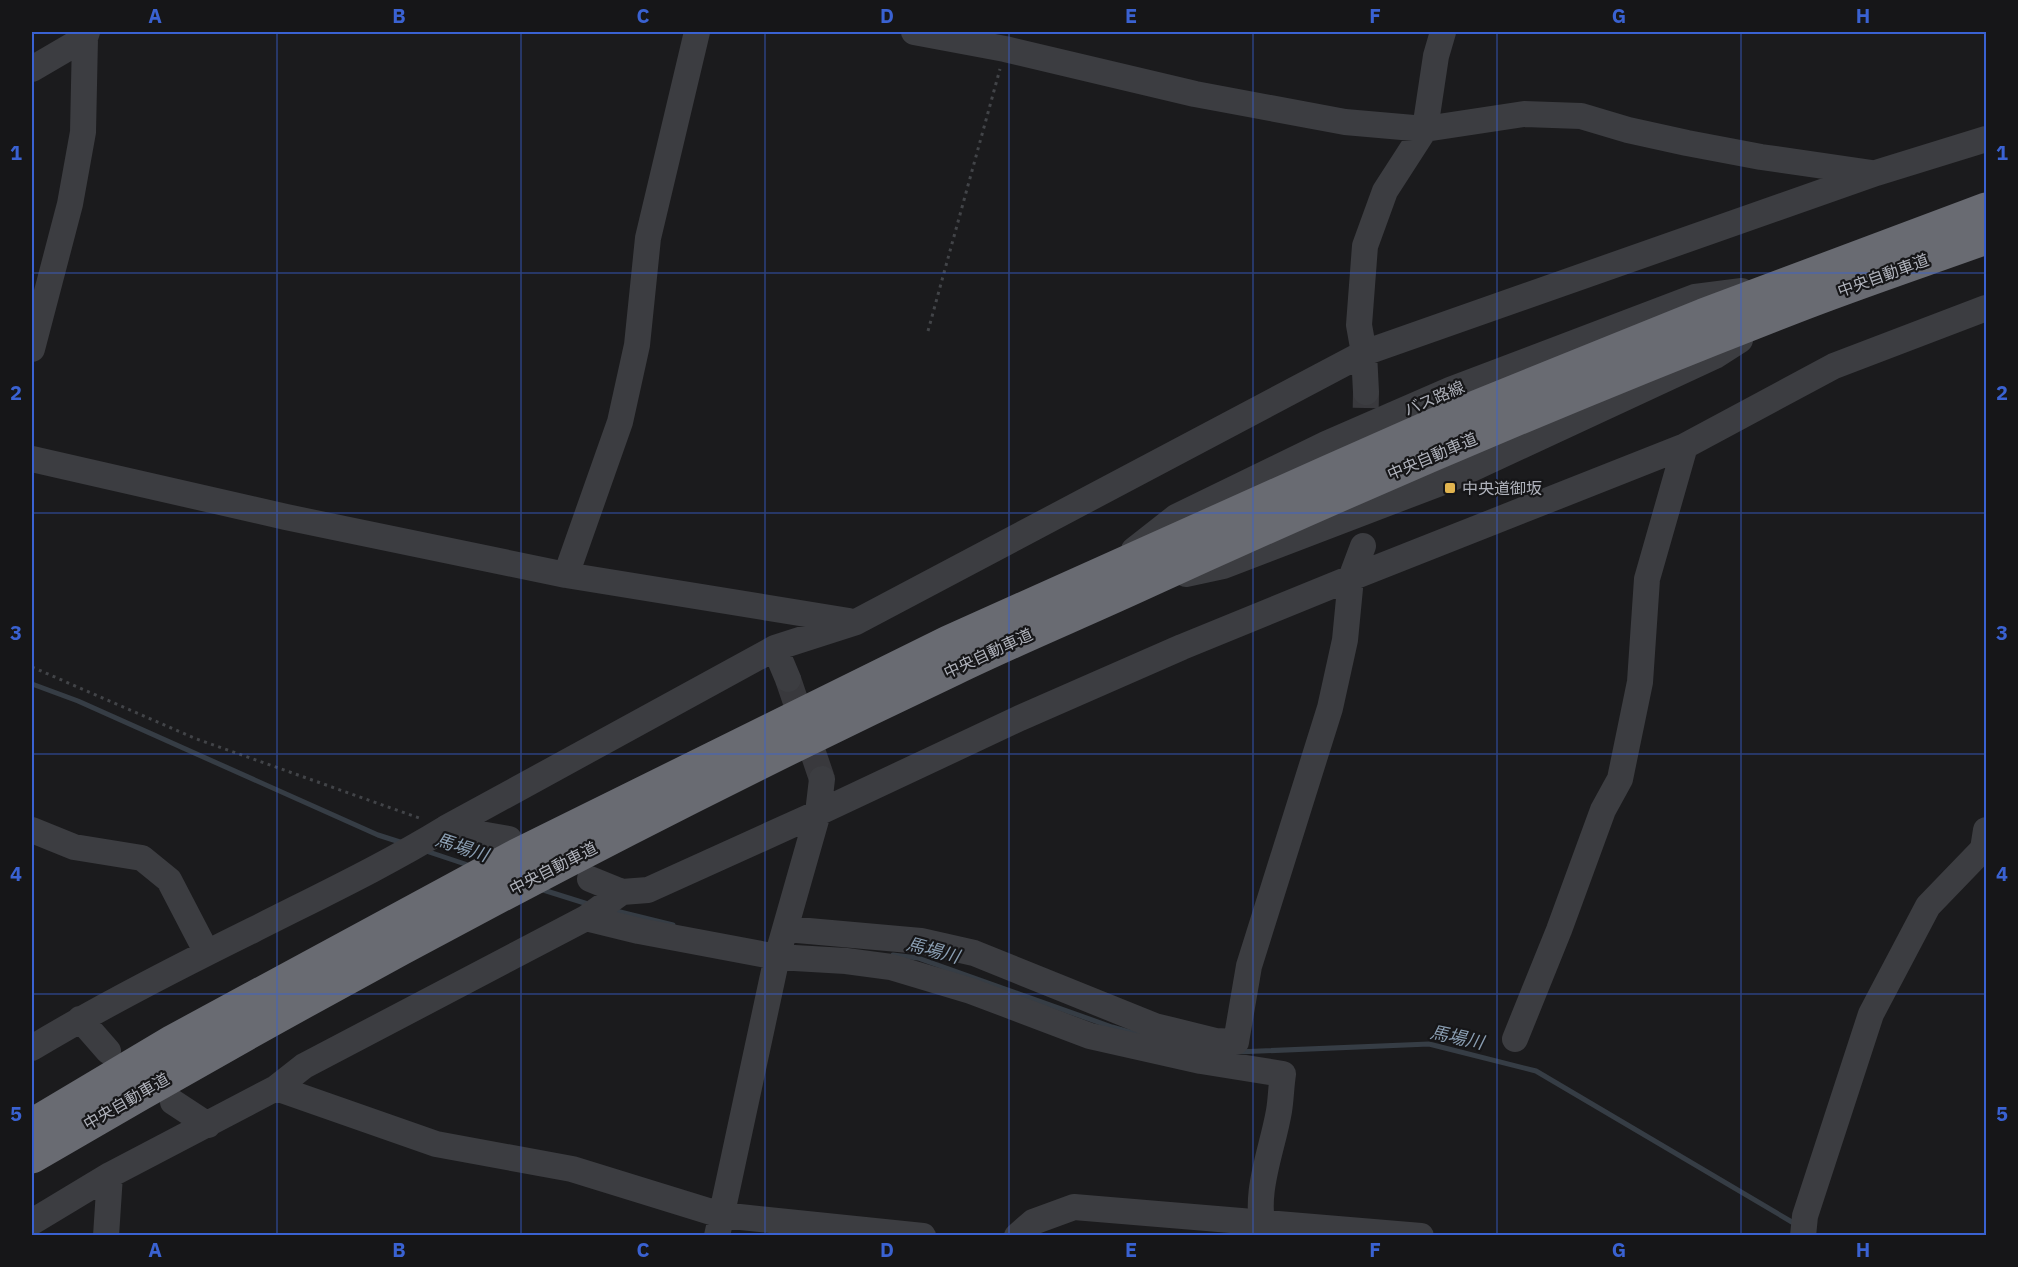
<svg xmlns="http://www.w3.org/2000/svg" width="2018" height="1267" font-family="'IBM Plex Sans','Noto Sans JP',sans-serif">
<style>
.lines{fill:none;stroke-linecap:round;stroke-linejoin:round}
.stream{stroke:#363d45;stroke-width:5}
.minor-tunnel{stroke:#39393d;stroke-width:26;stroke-dasharray:26 13;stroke-linecap:butt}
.path{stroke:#424448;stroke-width:3;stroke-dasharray:3 4.5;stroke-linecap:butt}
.minor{stroke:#3c3d41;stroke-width:26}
.highway{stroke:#696b72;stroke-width:33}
.grid{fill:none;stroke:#3a62d2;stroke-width:1.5;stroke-opacity:0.55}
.poi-dot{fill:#e1b44f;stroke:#161618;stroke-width:2}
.labels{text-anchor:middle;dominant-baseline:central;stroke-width:4.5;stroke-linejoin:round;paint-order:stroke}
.street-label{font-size:16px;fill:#afb2bb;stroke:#161618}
.poi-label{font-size:16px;fill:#afb2bb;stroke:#161618;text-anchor:start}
.water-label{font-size:18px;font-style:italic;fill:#8a9eb2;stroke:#161618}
.neatline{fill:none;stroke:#3a62d2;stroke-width:2}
.grid-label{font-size:20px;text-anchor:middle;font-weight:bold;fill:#3a62d2}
</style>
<rect width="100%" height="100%" fill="#1b1b1d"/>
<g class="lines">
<path class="stream" d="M 32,684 L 78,701 L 378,835 L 403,843
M 426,851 L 471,866
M 540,889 L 591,905
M 612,910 L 673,925
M 893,955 L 918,958 L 1112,1027 L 1140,1035
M 1237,1052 L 1429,1044 L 1536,1071 L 1797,1225"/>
<path class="minor-tunnel" d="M 1365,447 L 1366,392
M 788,679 L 822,779"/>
<path class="path" d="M 928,331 L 1000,69
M 32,667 L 194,738 L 419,818"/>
<path class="minor" d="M 914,32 L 1005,49 L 1195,94 L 1345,122 L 1425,129 L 1524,114 L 1581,116 L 1628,130 L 1687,143 L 1761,157 L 1872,173
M 32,69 L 85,38
M 32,349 L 70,204 L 83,132 L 85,38 L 87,32
M 1366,392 L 1364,353 L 1359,325 L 1365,246 L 1385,191 L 1425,129 L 1436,56 L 1443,32
M 32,459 L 286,517 L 566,575 L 849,621
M 1134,550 L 1176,517 L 1326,444 L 1450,390 L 1695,297 L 1742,291
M 1186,574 L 1223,566 L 1448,480 L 1715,356 L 1740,340
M 566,575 L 620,422 L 637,345 L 648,238 L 697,32
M 775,648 L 788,679
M 446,828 L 509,839
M 32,830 L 74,847 L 142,858 L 169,880 L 207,953
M 590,879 L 622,892
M 586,918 L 639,931 L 777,957 L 846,961 L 891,967 L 971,991 L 1090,1036 L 1201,1061 L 1283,1074 C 1281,1087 1281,1099 1279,1111 C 1272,1152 1252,1195 1265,1236
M 786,929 L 921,941 L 974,953 L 1155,1026 L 1216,1041 L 1236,1042 L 1249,966 L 1330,708 L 1345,640 L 1351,578 L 1363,546
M 80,1019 L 108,1051
M 1515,1039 L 1559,930 L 1603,810 L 1620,779 L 1640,682 L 1647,579 L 1685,446
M 32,1048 C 103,1005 178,967 253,930 C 318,897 384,866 446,828 L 775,648 L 856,622 L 1364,353 L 1876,173 L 1986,139
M 276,1088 L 436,1144 L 572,1169 L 721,1215 L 923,1236
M 173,1102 L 208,1125
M 32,1222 L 110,1175 L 276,1088 L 304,1066 L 586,918 L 622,892 L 648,890 L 818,813 L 1020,718 L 1182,647 L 1351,578 L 1685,446 L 1834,366 L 1986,308
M 106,1236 L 110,1175
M 717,1236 L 777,957 L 818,813 L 822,779
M 1017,1236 L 1033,1222 L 1074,1207 L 1421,1236
M 1803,1236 L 1805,1216 L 1871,1014 L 1928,906 L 1983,849 L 1986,830"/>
<path class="highway" d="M 32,1125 L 173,1041 L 515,856 L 948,642 L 1327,472 L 1458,414 L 1703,315 L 1986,209
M 32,1157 C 332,981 639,818 954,669 C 1016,639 1079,613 1142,584 C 1356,486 1573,393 1792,308 C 1856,283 1922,261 1986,238"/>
</g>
<path class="grid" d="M 277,32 L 277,1236M 521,32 L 521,1236M 765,32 L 765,1236M 1009,32 L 1009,1236M 1253,32 L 1253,1236M 1497,32 L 1497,1236M 1741,32 L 1741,1236M 32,273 L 1986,273M 32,513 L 1986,513M 32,754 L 1986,754M 32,994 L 1986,994"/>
<rect class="poi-dot" x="1444" y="482" width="12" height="12" rx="3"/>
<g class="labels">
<g class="street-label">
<text transform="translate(1883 275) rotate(-20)">中央自動車道</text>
<text transform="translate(1434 398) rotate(-23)">バス路線</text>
<text transform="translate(1432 456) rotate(-23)">中央自動車道</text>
<text transform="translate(988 653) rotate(-25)">中央自動車道</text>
<text transform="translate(553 868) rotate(-27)">中央自動車道</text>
<text transform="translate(126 1101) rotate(-30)">中央自動車道</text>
</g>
<g class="poi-label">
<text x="1462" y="488">中央道御坂</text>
</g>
<g class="water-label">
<text transform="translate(462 847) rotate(18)">馬場川</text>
<text transform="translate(933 950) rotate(15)">馬場川</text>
<text transform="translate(1457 1037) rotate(12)">馬場川</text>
</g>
</g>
<rect width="2018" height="1267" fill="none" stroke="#161618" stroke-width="66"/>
<rect x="33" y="33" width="1952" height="1201" class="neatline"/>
<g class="grid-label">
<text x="155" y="23">A</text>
<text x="399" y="23">B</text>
<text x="643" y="23">C</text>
<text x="887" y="23">D</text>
<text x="1131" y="23">E</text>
<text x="1375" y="23">F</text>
<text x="1619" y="23">G</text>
<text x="1863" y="23">H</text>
<text x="16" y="160">1</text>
<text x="2002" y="160">1</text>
<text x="16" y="400">2</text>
<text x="2002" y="400">2</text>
<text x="16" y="640">3</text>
<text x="2002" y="640">3</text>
<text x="16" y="881">4</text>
<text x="2002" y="881">4</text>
<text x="16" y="1121">5</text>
<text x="2002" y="1121">5</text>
<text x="155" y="1257">A</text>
<text x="399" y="1257">B</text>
<text x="643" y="1257">C</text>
<text x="887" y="1257">D</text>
<text x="1131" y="1257">E</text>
<text x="1375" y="1257">F</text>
<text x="1619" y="1257">G</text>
<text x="1863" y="1257">H</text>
</g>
</svg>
